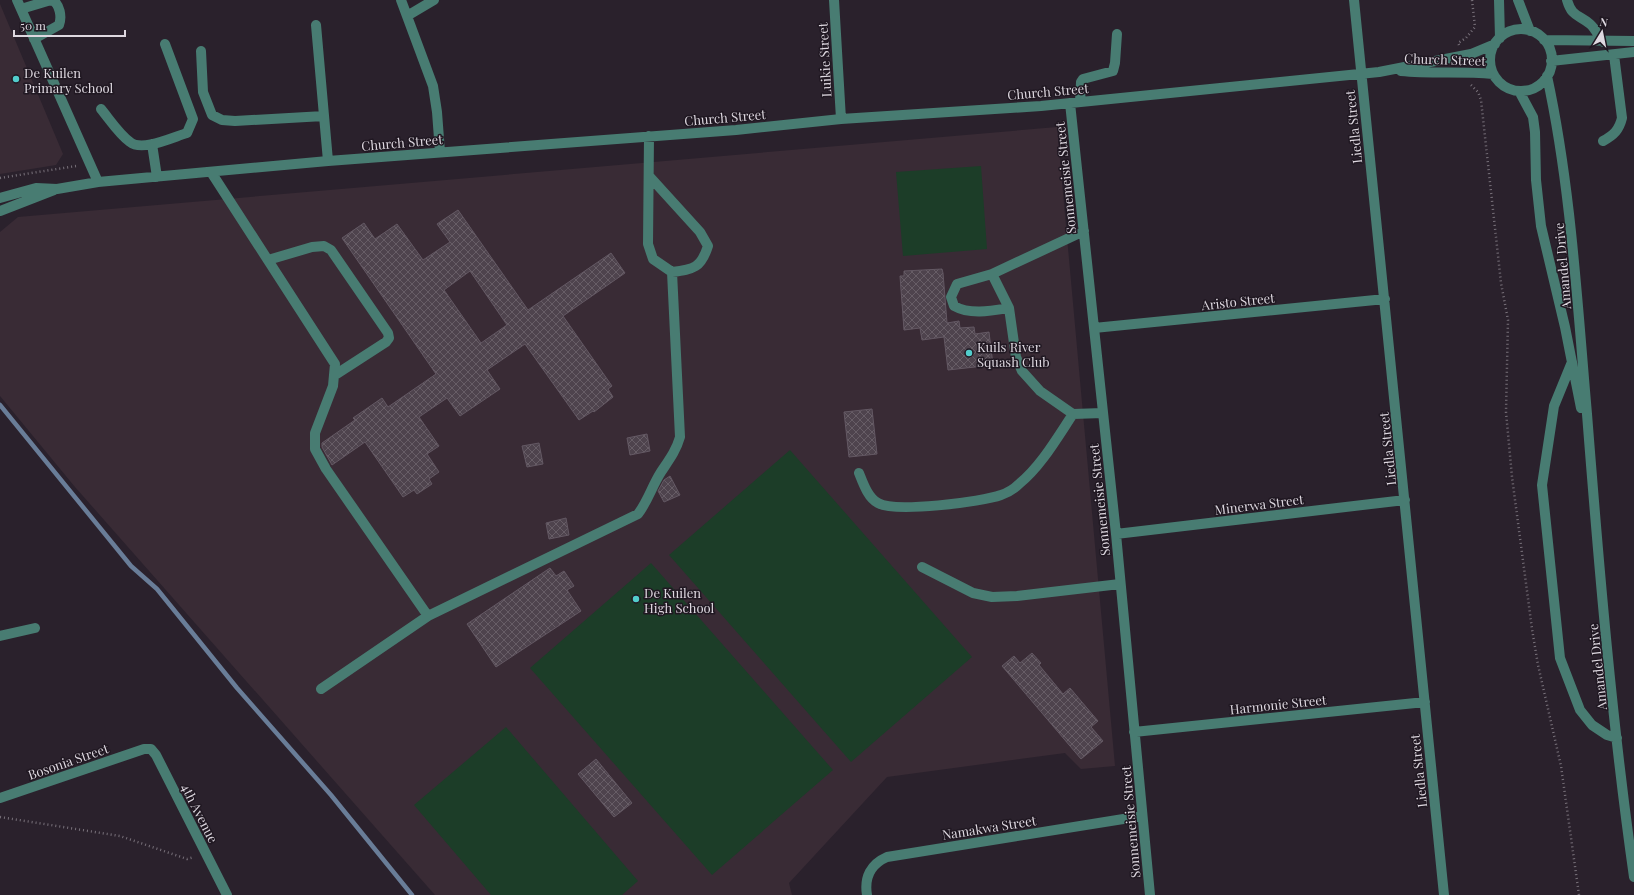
<svg xmlns="http://www.w3.org/2000/svg" width="1634" height="895" font-family="'Playfair Display',serif">
<style>
.education{fill:#392b35}
.grass{fill:#1c3d28}
.lines{fill:none;stroke-linecap:round;stroke-linejoin:round}
.stream{stroke:#697d98;stroke-width:4.5}
.building{fill:url(#building-cross-hatch);stroke:#635863;fill-rule:evenodd}
.path{stroke:#78717a;stroke-width:2.5;stroke-dasharray:1 3;stroke-linecap:butt}
.minor{stroke:#487c72;stroke-width:10}
.poi-dot{fill:#52cdcc;stroke:#201822;stroke-width:1.5}
.labels{text-anchor:middle;dominant-baseline:central;stroke-width:3;stroke-linejoin:round;paint-order:stroke}
.street-label{font-size:13px;fill:#ded8e0;stroke:#201822}
.poi-label{font-size:13px;fill:#ded8e0;stroke:#201822;text-anchor:start}
</style>
<defs>
<pattern id="building-cross-hatch" width="8" height="8" patternUnits="userSpaceOnUse"><rect width="8" height="8" fill="#4e434d"/><path d="M0 0l8 8M0 8l8-8" fill="none" stroke="#675d66"/></pattern>
</defs>
<rect width="100%" height="100%" fill="#2a212c"/>
<path class="education" d="M 0,4 L 63,154 L 56,165 L 0,174 Z
M 1057,127 L 1115,766 L 1081,769 L 1065,753 L 887,777 L 789,883 L 792,895 L 435,895 L 75,487 L 0,396 L 0,232 L 18,217 Z"/>
<path class="grass" d="M 981,166 L 987,249 L 903,256 L 896,172 Z
M 790,450 L 972,657 L 851,762 L 669,555 Z
M 651,563 L 833,770 L 712,875 L 530,668 Z
M 506,727 L 638,881 L 622,895 L 491,895 L 414,805 Z"/>
<g class="lines">
<path class="stream" d="M 0,405 L 131,566 L 157,589 L 237,688 L 331,795 L 412,895"/>
</g>
<path class="building" d="M 458,210 L 528,310 L 611,253 L 625,273 L 563,316 L 612,386 L 608,389 L 613,397 L 594,412 L 593,411 L 579,420 L 525,344 L 487,370 L 500,389 L 460,416 L 447,398 L 419,417 L 439,446 L 427,454 L 439,472 L 429,479 L 432,484 L 417,494 L 414,490 L 403,497 L 365,442 L 332,465 L 322,447 L 322,443 L 355,420 L 353,418 L 382,398 L 388,407 L 436,374 L 342,238 L 364,223 L 375,239 L 397,224 L 423,260 L 450,242 L 437,224 ZM 470,271 L 507,325 L 481,343 L 444,290 Z
M 942,269 L 943,273 L 947,323 L 959,321 L 960,328 L 974,327 L 975,334 L 989,332 L 993,365 L 948,370 L 944,337 L 922,340 L 920,328 L 904,330 L 900,276 L 904,276 L 904,271 Z
M 872,409 L 877,454 L 849,457 L 844,412 Z
M 647,434 L 650,451 L 630,455 L 627,438 Z
M 539,443 L 543,464 L 527,467 L 522,446 Z
M 670,476 L 680,495 L 664,502 L 658,491 L 664,480 Z
M 566,518 L 569,535 L 549,539 L 546,523 Z
M 550,568 L 556,576 L 564,571 L 574,586 L 567,590 L 581,611 L 496,667 L 467,624 Z
M 1032,653 L 1041,663 L 1039,665 L 1063,694 L 1070,688 L 1098,721 L 1091,727 L 1103,741 L 1081,759 L 1002,666 L 1014,656 L 1020,663 Z
M 596,759 L 632,803 L 614,817 L 578,774 Z"/>
<g class="lines">
<path class="path" d="M 1459,45 L 1458,43 L 1466,38 L 1475,27 L 1472,0
M 1471,85 L 1478,92 L 1481,100 L 1501,283 L 1508,320 L 1506,412 L 1512,477 L 1532,629 L 1538,665 L 1561,766 L 1579,895
M 0,178 L 76,166
M 0,817 L 120,836 L 187,859 L 194,857"/>
<path class="minor" d="M 17,0 L 98,182
M 401,0 L 433,86 L 437,112 L 440,152
M 834,0 L 841,119
M 1354,0 L 1444,895
M 1499,0 L 1500,38
M 1518,0 L 1530,31
M 1567,0 C 1572,17 1578,14 1590,24 C 1595,28 1599,37 1603,42
M 21,9 L 51,0
M 407,16 L 434,0
M 316,25 L 328,161
M1490 60a31 31 0 1 1 62 0a31 31 0 1 1-62 0Z
M 34,39 L 59,25 C 62,17 60,4 52,0
M 1544,40 L 1634,41
M 201,51 L 203,92 L 212,115 L 222,120 L 235,121 L 324,116
M 1551,61 L 1634,52
M 1401,71 C 1432,74 1462,71 1493,74
M 1547,76 C 1571,187 1577,300 1587,414 C 1599,568 1612,723 1634,877
M 1519,91 L 1533,117 L 1535,132 L 1536,180 L 1541,226 L 1565,327 L 1581,408
M 1080,102 L 1081,82 L 1083,79 L 1113,71 L 1115,63 L 1117,34
M 1070,103 L 1116,534 L 1150,895
M 101,109 C 110,120 119,134 130,142 C 142,152 173,137 187,133 L 193,119 L 165,44
M 649,136 L 648,244 L 653,259 L 672,272 C 694,269 701,268 708,246 L 700,232 L 650,177
M 1603,141 C 1614,135 1619,130 1622,118 L 1614,55
M 152,144 L 157,177
M 211,172 L 335,364 L 333,386 L 315,433 L 315,449 L 326,469 L 428,616
M 0,198 L 36,188 L 57,189 L 98,182 L 328,161 L 736,130 L 841,119 L 1041,106 L 1379,72 L 1471,54 L 1495,44
M 0,211 L 54,190
M 268,260 L 312,247 L 324,246 L 331,250 L 388,333 L 389,338 L 386,342 L 335,375
M 992,274 L 1009,308 L 1016,357 L 1022,371 L 1040,391 L 1073,414 L 1103,413
M 1009,308 C 991,311 970,315 954,306 L 951,297 L 957,284 L 992,274 L 1084,231
M 1094,328 L 1385,299
M 1572,362 L 1554,406 L 1542,485 L 1560,658 L 1580,710 L 1592,725 L 1607,735 L 1617,738
M 859,473 C 863,483 868,498 878,503 C 894,513 982,502 1001,495 C 1007,493 1015,488 1019,484 C 1041,466 1057,438 1073,414
M 1116,534 L 1405,500
M 922,567 L 973,593 L 992,597 L 1017,596 L 1120,584
M 0,636 L 35,628
M 321,689 L 428,616 L 638,514 C 648,501 652,486 661,472 C 669,460 676,451 680,437 L 672,272
M 1134,732 L 1425,702
M 0,798 L 144,749 L 151,749 L 156,755 L 227,895
M 867,895 C 864,877 871,864 887,857 L 1142,816"/>
</g>
<g class="poi-dot">
<circle cx="16" cy="79" r="4"/>
<circle cx="969" cy="353" r="4"/>
<circle cx="636" cy="599" r="4"/>
</g>
<g class="labels">
<g class="street-label">
<text transform="translate(1445 59) rotate(2)">Church Street</text>
<text transform="translate(824 60) rotate(-93)">Luikie Street</text>
<text transform="translate(1048 91) rotate(-5)">Church Street</text>
<text transform="translate(725 117) rotate(-5)">Church Street</text>
<text transform="translate(1353 127) rotate(-96)">Liedla Street</text>
<text transform="translate(402 142) rotate(-5)">Church Street</text>
<text transform="translate(1065 178) rotate(-96)">Sonnemeisie Street</text>
<text transform="translate(1562 266) rotate(-95)">Amandel Drive</text>
<text transform="translate(1238 301) rotate(-6)">Aristo Street</text>
<text transform="translate(1387 449) rotate(-96)">Liedla Street</text>
<text transform="translate(1099 500) rotate(-96)">Sonnemeisie Street</text>
<text transform="translate(1259 504) rotate(-7)">Minerwa Street</text>
<text transform="translate(1597 667) rotate(-96)">Amandel Drive</text>
<text transform="translate(1278 704) rotate(-6)">Harmonie Street</text>
<text transform="translate(68 761) rotate(-19)">Bosonia Street</text>
<text transform="translate(1418 771) rotate(-96)">Liedla Street</text>
<text transform="translate(200 813) rotate(63)">4th Avenue</text>
<text transform="translate(1130 822) rotate(-95)">Sonnemeisie Street</text>
<text transform="translate(989 827) rotate(-9)">Namakwa Street</text>
</g>
<g class="poi-label">
<text x="24" y="72">De Kuilen<tspan x="24" dy="15">Primary School</tspan></text>
<text x="977" y="346">Kuils River<tspan x="977" dy="15">Squash Club</tspan></text>
<text x="644" y="592">De Kuilen<tspan x="644" dy="15">High School</tspan></text>
</g>
</g>
<g transform="translate(1602 32) rotate(10)" stroke="#201822" stroke-width="3" paint-order="stroke">
<path d="M0-3L7 15L0 10L-7 15Z" fill="#ded8e0"/>
<text y="-6" font-size="11" font-weight="bold" text-anchor="middle" fill="#ded8e0">N</text>
</g>
<path d="M14 30v6h111v-6" fill="none" stroke="#ded8e0" stroke-width="2"/>
<text x="20" y="30" font-size="12" fill="#ded8e0" stroke="#201822" stroke-width="3" paint-order="stroke">50 m</text>
</svg>
